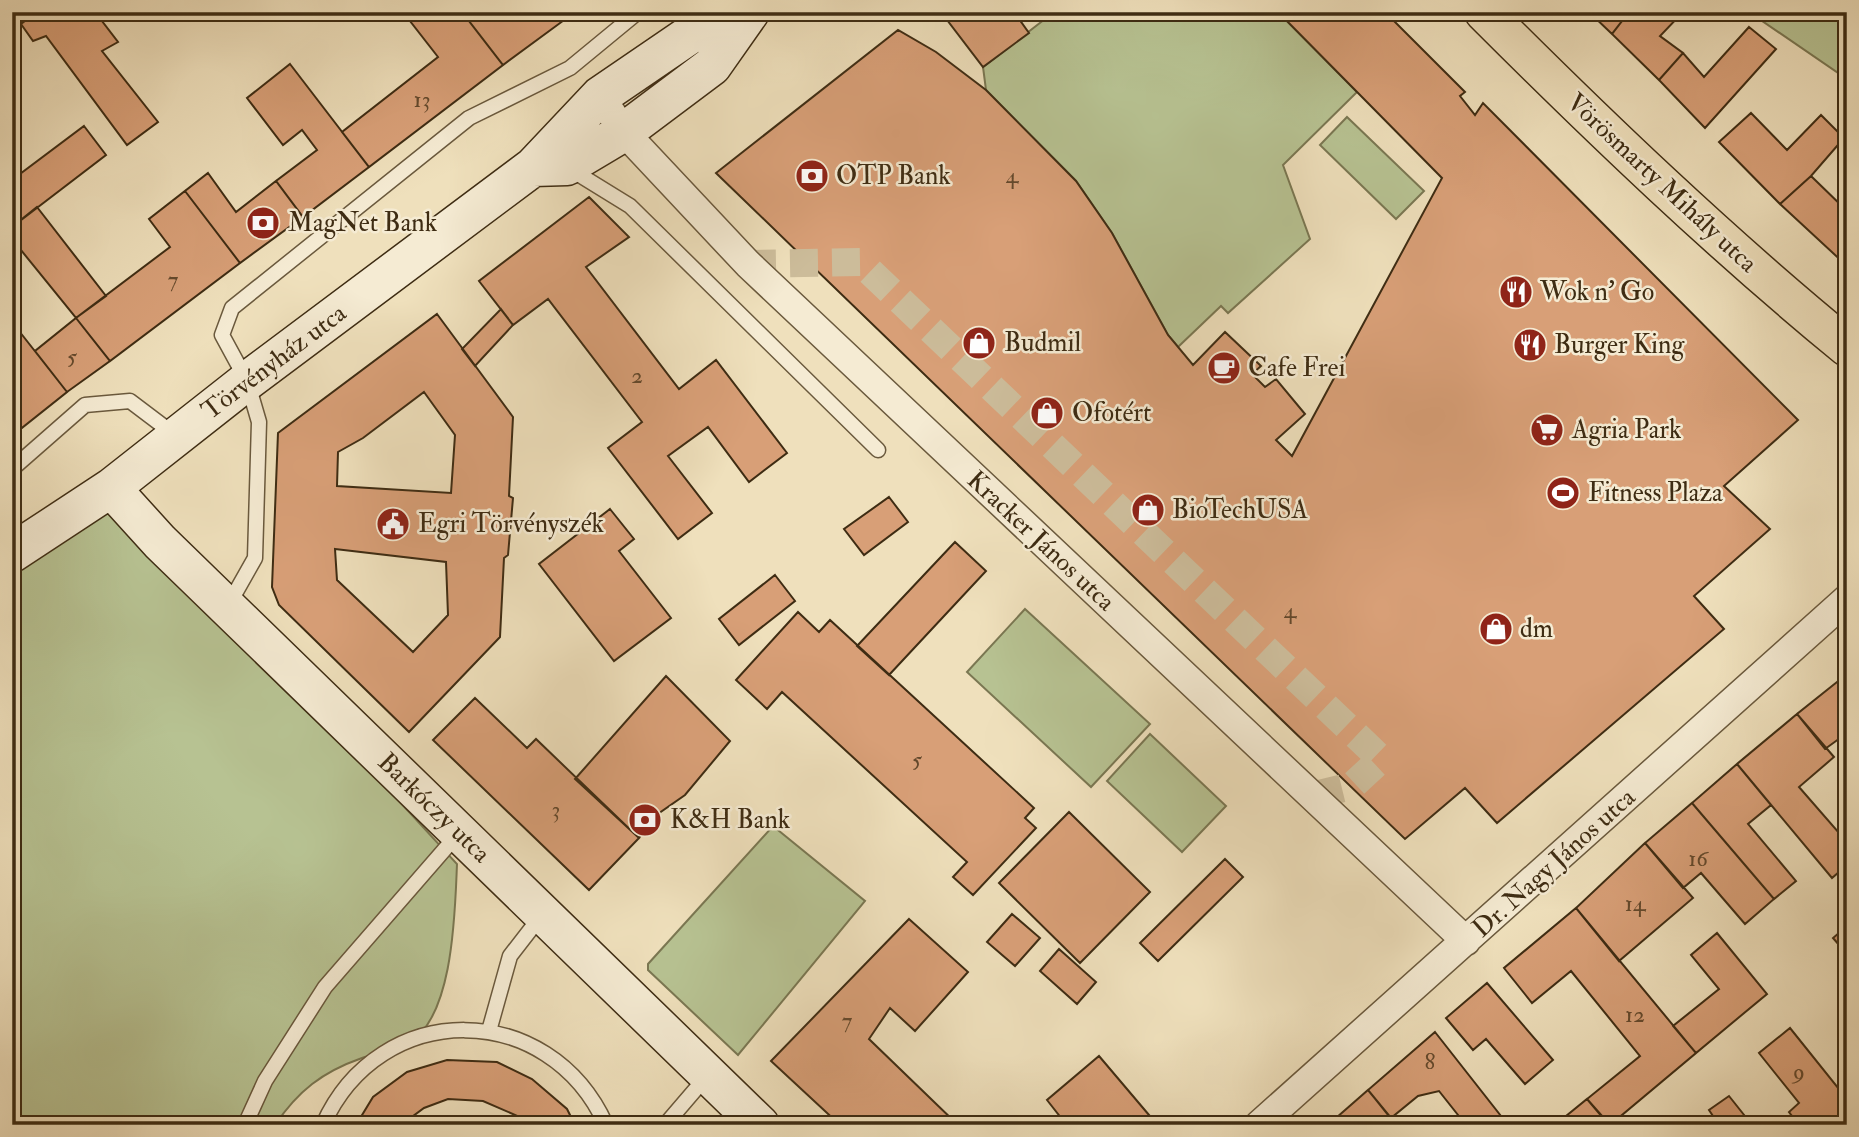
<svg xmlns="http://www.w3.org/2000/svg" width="1859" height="1137" font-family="'IM FELL Double Pica',serif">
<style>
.green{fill:#b7c292;stroke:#7a7752;stroke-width:2}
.building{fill:#d89f77;stroke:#3e2c13;stroke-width:2;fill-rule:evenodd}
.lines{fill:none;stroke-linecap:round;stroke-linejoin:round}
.street-tunnel{stroke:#ccbc9a;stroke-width:28;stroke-dasharray:28 14;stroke-linecap:butt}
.lane-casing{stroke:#6a593d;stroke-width:17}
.street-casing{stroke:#6a593d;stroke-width:31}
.secondary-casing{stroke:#3e2c13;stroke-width:41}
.primary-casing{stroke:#3e2c13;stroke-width:41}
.lane{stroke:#f5ebd3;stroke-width:14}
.street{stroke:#f5ebd3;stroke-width:28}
.secondary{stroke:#f5ebd3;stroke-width:38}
.primary{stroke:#efe0bc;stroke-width:38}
.labels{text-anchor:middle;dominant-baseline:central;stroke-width:5;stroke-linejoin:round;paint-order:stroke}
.number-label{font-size:23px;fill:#64492c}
.poi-label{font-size:26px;fill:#3e2c13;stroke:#f5ebd3;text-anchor:start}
.street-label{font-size:26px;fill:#3e2c13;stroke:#f5ebd3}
</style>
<rect width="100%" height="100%" fill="#efe0bc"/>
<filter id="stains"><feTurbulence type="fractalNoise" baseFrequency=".00286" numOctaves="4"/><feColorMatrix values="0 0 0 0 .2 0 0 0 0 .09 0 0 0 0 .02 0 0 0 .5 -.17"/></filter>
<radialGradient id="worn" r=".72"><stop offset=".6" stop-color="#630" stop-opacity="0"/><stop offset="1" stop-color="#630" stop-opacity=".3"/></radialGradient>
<path class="green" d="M 1054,12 L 1278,12 L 1357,92 L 1283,165 L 1310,239 L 1228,313 L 1221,306 L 1178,347 L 1168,335 L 1112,233 L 1076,181 L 986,90 L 983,67 Z
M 1749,12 L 1847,12 L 1847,79 Z
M 1347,117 L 1424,191 L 1396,219 L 1320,145 Z
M 111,488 L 457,864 C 455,909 454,1019 408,1043 C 394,1051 376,1053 362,1058 C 322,1072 298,1091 275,1125 L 12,1125 L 12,553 Z
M 1025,609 L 1150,724 L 1091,787 L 967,672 Z
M 1150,734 L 1226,806 L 1182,852 L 1107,781 Z
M 773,826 L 865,901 L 738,1055 L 648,970 L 648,964 Z"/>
<path class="building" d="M 37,12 L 95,12 L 118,42 L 102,51 L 158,122 L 127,145 L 46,36 L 33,41 L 21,24 Z
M 403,12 L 462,12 L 503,65 L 369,167 L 342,132 L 438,57 Z
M 462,12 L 568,12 L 571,15 L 503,65 Z
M 941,12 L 1014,12 L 1029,33 L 983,67 Z
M 1278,12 L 1385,12 L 1465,92 L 1460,96 L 1475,115 L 1483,103 L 1798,420 L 1724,486 L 1770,529 L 1694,596 L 1724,629 L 1497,823 L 1465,788 L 1405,839 L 716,173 L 898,30 L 936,52 L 986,90 L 1076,181 L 1112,233 L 1168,335 L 1193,365 L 1225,332 L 1261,366 L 1252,374 L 1265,387 L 1276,379 L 1305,414 L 1276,440 L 1292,456 L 1442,178 Z
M 1589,12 L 1629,12 L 1612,34 Z
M 1629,12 L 1683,12 L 1660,36 L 1683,53 L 1659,80 L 1612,34 Z
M 1749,27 L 1776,49 L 1705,128 L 1659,80 L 1683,53 L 1704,77 Z
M 290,64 L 369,167 L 303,217 L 276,181 L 317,150 L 302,130 L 283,145 L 247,98 Z
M 1751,113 L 1787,150 L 1821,115 L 1844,138 L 1811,176 L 1780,204 L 1719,142 Z
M 84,126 L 106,155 L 12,227 L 12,180 Z
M 208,173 L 236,212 L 276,181 L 303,217 L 240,263 L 185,191 Z
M 1811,176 L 1847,211 L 1847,266 L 1780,204 Z
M 185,191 L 240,263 L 110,361 L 76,318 L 170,247 L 149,219 Z
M 589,197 L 629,237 L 586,267 L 679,389 L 716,360 L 787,453 L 749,482 L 708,427 L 668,456 L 712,513 L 678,539 L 608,448 L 642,422 L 548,299 L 513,325 L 479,281 Z
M 37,207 L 106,296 L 76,318 L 12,239 L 12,227 Z
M 501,309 L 513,325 L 475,366 L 462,349 Z
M 437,314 L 513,417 L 509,496 L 513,498 L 508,555 L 504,558 L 500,637 L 409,732 L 279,605 L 272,587 L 278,433 ZM 424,392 L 455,435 L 451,493 L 337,486 L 338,452 L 363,438 ZM 335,549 L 446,562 L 448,615 L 413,652 L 337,580 Z
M 76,318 L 110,361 L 67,392 L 35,351 Z
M 12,322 L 67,392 L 18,431 L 12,424 Z
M 889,497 L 908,522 L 864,555 L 844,529 Z
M 610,509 L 634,539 L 619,551 L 671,618 L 614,661 L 539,564 Z
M 955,542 L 986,571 L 889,675 L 857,646 Z
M 775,575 L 795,601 L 739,645 L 719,619 Z
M 798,612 L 819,632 L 830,620 L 1034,808 L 1025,818 L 1036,828 L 973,895 L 953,877 L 967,862 L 782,692 L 767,709 L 736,680 Z
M 1847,674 L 1847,733 L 1825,749 L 1797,714 Z
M 666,676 L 730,741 L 685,795 L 655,816 L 639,838 L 575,779 Z
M 475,698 L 527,748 L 536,739 L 639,838 L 589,890 L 433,740 Z
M 1797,714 L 1834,757 L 1799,787 L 1847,842 L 1847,865 L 1832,878 L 1737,764 Z
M 1737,764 L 1771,805 L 1748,824 L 1796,881 L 1774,899 L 1692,803 Z
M 1692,803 L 1774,899 L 1745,924 L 1701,873 L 1683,888 L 1645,843 Z
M 1069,812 L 1150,892 L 1080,963 L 999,883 Z
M 1645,843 L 1693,898 L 1619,961 L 1576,908 Z
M 1225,859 L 1243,877 L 1158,961 L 1140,943 Z
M 1576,908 L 1696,1053 L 1610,1125 L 1587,1099 L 1640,1056 L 1571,971 L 1532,1003 L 1504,968 Z
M 1012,914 L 1040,938 L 1015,966 L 987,942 Z
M 909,919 L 968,972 L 915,1031 L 890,1008 L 869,1039 L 958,1125 L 840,1125 L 771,1061 Z
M 1847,926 L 1847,954 L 1833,938 Z
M 1717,933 L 1767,994 L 1696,1053 L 1673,1026 L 1719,989 L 1691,955 Z
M 1059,949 L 1096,982 L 1077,1004 L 1040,971 Z
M 1487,983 L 1553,1060 L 1525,1084 L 1486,1039 L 1473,1050 L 1446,1018 Z
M 1790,1028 L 1847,1099 L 1847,1125 L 1799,1125 L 1789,1112 L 1799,1103 L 1759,1053 Z
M 1435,1032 L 1508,1125 L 1466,1125 L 1439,1091 L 1418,1096 L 1391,1118 L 1368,1090 Z
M 1099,1056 L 1149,1115 L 1138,1125 L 1063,1125 L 1065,1123 L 1047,1100 Z
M 447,1060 L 497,1062 L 532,1079 L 567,1109 L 575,1125 L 528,1125 L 522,1118 L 483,1101 L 448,1099 L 424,1108 L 401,1125 L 356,1125 L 373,1097 L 407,1072 Z
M 1368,1090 L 1396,1125 L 1328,1125 Z
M 1729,1096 L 1752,1125 L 1719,1125 L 1709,1110 Z
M 1587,1099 L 1609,1125 L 1555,1125 Z"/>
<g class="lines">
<path class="street-tunnel" d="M 748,264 L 860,262 L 1381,759 L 1352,786 L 1311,796"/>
<defs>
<path id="lane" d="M 570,169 L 630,206 L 878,450
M 12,469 L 85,405 L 130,401 L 175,435
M 229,604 L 255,558 L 259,422 L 247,381 L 222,335 L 232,308 L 469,118 L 570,68 L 638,12
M 489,1031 L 510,956 L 541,916
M 245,1125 L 265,1081 L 325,987 L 458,834
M 323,1125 C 380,998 549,999 606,1125
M 665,1125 L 707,1076"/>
<path id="street" d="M 600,96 L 624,132 L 748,264 L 1466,941
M 1259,1125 L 1847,599"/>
<path id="secondary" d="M 533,167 L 567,166 L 624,132 L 712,66 L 750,12
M 111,488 L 160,542 L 760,1125
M 12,553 L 111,488 L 247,381 L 533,167 L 600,96 L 704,25 L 748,12"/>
<path id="primary" d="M 1484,12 C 1601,129 1719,242 1847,347"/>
</defs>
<use href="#lane" class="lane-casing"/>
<use href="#street" class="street-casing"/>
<use href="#secondary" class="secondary-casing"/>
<use href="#primary" class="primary-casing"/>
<use href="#lane" class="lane"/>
<use href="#street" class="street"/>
<use href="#secondary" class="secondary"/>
<use href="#primary" class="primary"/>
</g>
<defs>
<symbol id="bank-disc" viewBox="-11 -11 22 22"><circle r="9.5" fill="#8f2418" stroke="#f5ebd3"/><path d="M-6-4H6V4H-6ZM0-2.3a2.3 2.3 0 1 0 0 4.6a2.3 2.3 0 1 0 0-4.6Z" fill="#fff"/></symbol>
<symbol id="restaurant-disc" viewBox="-11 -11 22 22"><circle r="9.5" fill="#8f2418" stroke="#f5ebd3"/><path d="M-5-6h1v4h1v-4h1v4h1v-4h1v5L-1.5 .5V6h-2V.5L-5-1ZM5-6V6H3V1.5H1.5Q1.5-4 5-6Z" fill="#fff"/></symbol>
<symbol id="shop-disc" viewBox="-11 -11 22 22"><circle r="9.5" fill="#8f2418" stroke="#f5ebd3"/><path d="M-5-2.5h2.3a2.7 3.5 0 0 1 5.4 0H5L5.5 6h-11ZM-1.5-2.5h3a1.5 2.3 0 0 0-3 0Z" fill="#fff"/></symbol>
<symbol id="cafe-disc" viewBox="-11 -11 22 22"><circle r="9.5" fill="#8f2418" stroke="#f5ebd3"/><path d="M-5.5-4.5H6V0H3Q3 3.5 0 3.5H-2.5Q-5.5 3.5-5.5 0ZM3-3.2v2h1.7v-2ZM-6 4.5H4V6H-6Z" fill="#fff"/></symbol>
<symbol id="supermarket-disc" viewBox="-11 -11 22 22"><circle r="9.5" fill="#8f2418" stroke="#f5ebd3"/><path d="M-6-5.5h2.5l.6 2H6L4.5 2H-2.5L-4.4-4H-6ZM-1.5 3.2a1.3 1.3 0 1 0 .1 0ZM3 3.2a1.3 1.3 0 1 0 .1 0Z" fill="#fff"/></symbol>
<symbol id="stadium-disc" viewBox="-11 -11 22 22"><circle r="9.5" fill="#8f2418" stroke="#f5ebd3"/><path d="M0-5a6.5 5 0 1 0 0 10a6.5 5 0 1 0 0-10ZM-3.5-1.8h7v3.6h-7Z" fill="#fff"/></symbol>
<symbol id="civic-disc" viewBox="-11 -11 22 22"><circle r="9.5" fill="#8f2418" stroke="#f5ebd3"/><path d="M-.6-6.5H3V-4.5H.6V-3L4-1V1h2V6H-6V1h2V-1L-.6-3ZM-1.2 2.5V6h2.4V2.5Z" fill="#fff"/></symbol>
</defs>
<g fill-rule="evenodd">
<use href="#bank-disc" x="793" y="157" width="38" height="38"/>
<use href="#bank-disc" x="244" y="204" width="38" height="38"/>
<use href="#restaurant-disc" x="1497" y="273" width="38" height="38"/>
<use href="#shop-disc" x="960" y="324" width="38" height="38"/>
<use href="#restaurant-disc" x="1511" y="326" width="38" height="38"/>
<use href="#cafe-disc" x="1205" y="349" width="38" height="38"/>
<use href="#shop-disc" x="1028" y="394" width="38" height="38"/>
<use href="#supermarket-disc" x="1528" y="411" width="38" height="38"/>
<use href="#stadium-disc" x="1544" y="474" width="38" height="38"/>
<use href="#shop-disc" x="1129" y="491" width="38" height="38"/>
<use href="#civic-disc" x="374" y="505" width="38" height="38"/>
<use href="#shop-disc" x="1477" y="610" width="38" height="38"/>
<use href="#bank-disc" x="626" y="801" width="38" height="38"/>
</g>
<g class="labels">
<g class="number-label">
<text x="422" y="99">13</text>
<text x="1012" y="175">4</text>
<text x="173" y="279">7</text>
<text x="72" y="356">5</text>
<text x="637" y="375">2</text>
<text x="1290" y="610">4</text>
<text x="917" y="759">5</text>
<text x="556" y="809">3</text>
<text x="1698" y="858">16</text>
<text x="1635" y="903">14</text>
<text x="1635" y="1014">12</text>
<text x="847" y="1020">7</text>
<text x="1430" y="1061">8</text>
<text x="1799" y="1071">9</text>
</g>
<g class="poi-label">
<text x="836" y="176">OTP Bank</text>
<text x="288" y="223">MagNet Bank</text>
<text x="1540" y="292">Wok n' Go</text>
<text x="1004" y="343">Budmil</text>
<text x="1554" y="345">Burger King</text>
<text x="1248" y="368">Cafe Frei</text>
<text x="1072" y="413">Ofotért</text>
<text x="1572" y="430">Agria Park</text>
<text x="1588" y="493">Fitness Plaza</text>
<text x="1172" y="510">BioTechUSA</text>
<text x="418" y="524">Egri Törvényszék</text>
<text x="1520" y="629">dm</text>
<text x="670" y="820">K&amp;H Bank</text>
</g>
<g class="street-label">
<text transform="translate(1662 183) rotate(43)">Vörösmarty Mihály utca</text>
<text transform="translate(274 362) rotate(-37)">Törvényház utca</text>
<text transform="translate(1041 541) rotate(43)">Kracker János utca</text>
<text transform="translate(434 808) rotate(44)">Barkóczy utca</text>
<text transform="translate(1554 863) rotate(-42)">Dr. Nagy János utca</text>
</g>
</g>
<rect width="1859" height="1137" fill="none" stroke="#efe0bc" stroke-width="42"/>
<rect x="14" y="14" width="1831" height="1109" fill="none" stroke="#3e2c13" stroke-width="3.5"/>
<rect x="21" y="21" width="1817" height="1095" fill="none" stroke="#3e2c13" stroke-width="2"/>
<rect width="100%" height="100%" filter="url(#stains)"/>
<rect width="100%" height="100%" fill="url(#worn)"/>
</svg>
